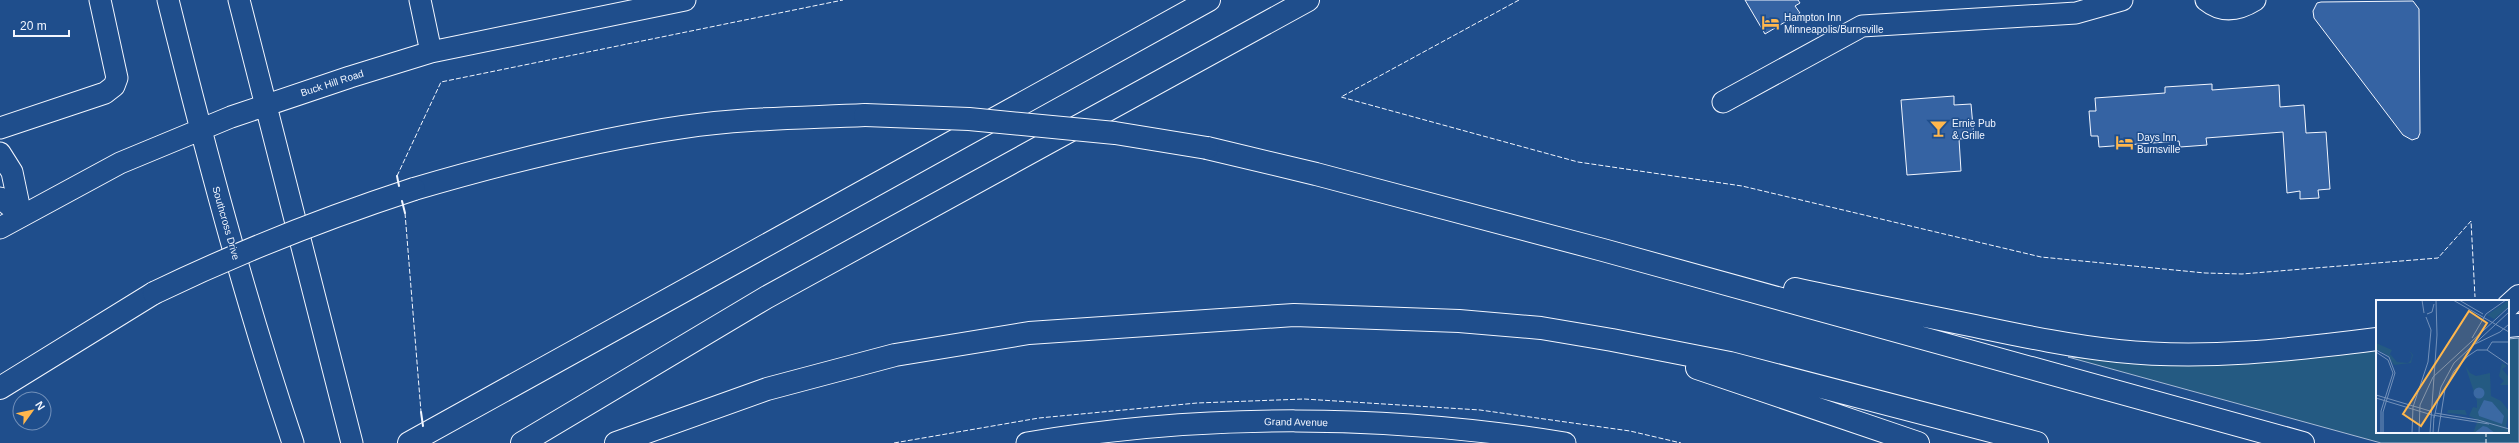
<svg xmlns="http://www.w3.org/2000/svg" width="2519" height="443" font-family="Helvetica,sans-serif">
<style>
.green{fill:#245a82;stroke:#a8bbd7}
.building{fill:#3563a3;stroke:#f2f6ff}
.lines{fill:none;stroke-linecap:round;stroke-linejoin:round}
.minor-casing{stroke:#f2f6ff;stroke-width:23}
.highway-casing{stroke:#f2f6ff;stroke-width:24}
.minor{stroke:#1f4e8c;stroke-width:21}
.highway{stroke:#1f4e8c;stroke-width:22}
.highway-bridge-casing{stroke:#f2f6ff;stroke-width:24;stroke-linecap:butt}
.highway-bridge{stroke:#1f4e8c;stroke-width:22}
.fence{stroke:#f2f6ff;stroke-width:1;stroke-dasharray:5 2;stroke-linecap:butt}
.wall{stroke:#f2f6ff;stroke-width:2}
.labels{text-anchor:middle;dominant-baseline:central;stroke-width:3;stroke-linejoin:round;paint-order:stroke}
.poi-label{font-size:10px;fill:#f2f6ff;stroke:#1f4e8c;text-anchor:start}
.street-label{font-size:10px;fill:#f2f6ff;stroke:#1f4e8c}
.inset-road{fill:none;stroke:#7391ba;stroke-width:1}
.view{fill:#ffb74d;fill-opacity:0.15;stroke:#ffb74d;stroke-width:2}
.inset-edge{fill:none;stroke:#f2f6ff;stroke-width:2}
</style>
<rect width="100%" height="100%" fill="#1f4e8c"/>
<path class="green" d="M 2519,338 L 2519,443 L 2381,443 L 2068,357 L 2155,362 L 2377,350 L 2377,432 L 2508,432 L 2508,339 Z"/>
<path class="building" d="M 1745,0 L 1798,0 L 1800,3 L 1795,6 L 1800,13 L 1765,34 Z
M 2413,1 L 2419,9 L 2420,133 L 2418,138 L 2412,140 L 2403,135 L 2314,18 L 2313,11 L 2317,3 L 2321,2 Z
M 2212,84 L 2212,90 L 2279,85 L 2280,107 L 2304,105 L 2306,133 L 2326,132 L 2330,189 L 2318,190 L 2319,198 L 2300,199 L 2300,191 L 2287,193 L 2283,132 L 2206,138 L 2207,145 L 2180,147 L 2179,141 L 2099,147 L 2098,136 L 2091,136 L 2089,111 L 2096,111 L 2095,98 L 2165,93 L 2165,87 Z
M 1954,96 L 1954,105 L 1971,104 L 1974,138 L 1959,139 L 1961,171 L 1907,175 L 1901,100 Z"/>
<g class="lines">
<defs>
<path id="minor" d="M 168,0 C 205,149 244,297 293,443
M 239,0 L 352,443
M 420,0 L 431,52
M 2206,0 C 2222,13 2239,10 2255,0
M 1723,102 L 1862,26 L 2076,13 L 2122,0
M 0,128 L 105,93 L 114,86 L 117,78 L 100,0
M 0,153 L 12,172 L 21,215
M 0,198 L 21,215
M 0,228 L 120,163 L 231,117 L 350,77 L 431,52 L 685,0
M 1027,443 C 1203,413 1388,414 1565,443"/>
<path id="highway" d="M 1207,148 L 1316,174 L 1603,250 L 2303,443
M 414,189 C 503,163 592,140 683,127 C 743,118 804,118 865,115
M 1795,289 C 1855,302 1915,314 1975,326 C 2023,336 2070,346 2118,351 C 2204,360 2291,350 2377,339
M 2508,306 L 2519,296
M 2508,326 L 2519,325
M 1697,368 L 1918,443
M 0,388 L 154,293
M 409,443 L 1209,0
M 522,443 L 767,297 L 1308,0
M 616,443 L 767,389 L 895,355 L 1029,333 L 1294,315 L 1459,321 L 1541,328 L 1612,340 L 1730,363 L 2037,443"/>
</defs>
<use href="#minor" class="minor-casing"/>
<use href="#highway" class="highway-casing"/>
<use href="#minor" class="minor"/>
<use href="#highway" class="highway"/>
<defs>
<path id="highway-bridge" d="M 865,115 L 969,119 L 1115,133 L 1207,148
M 154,293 C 239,252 325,218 414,189"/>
</defs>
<use href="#highway-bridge" class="highway-bridge-casing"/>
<use href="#highway-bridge" class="highway-bridge"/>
<path class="fence" d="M 1519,0 L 1341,97 L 1578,162 L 1742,186 L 2041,257 L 2205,273 L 2242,274 L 2438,258 L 2471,221 L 2475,297
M 397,176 L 441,82 L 843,0
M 405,213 L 421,412
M 2486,432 L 2486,443
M 894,443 L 1039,418 L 1197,403 L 1304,399 L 1480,410 L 1630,431 L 1681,443"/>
<path class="wall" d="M 397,176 L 399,186
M 402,201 L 405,213
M 421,412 L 423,426"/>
</g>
<defs>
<symbol id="hotel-bare" viewBox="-9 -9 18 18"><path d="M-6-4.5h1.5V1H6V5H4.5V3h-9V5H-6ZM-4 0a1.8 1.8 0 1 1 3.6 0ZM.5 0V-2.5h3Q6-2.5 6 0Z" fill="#ffb74d" stroke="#1f4e8c" stroke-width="2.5" paint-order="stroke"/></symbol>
<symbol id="bar-bare" viewBox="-9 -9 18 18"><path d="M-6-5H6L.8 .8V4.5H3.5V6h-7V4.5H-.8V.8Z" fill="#ffb74d" stroke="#1f4e8c" stroke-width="2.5" paint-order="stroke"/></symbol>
</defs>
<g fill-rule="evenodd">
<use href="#hotel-bare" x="1758" y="10" width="25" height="25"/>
<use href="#bar-bare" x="1926" y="116" width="25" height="25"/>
<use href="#hotel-bare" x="2112" y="130" width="25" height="25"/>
</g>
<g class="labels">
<g class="poi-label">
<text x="1784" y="17">Hampton Inn<tspan x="1784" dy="12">Minneapolis/Burnsville</tspan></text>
<text x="1952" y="123">Ernie Pub<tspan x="1952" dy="12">&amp; Grille</tspan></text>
<text x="2137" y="137">Days Inn<tspan x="2137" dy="12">Burnsville</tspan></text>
</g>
<g class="street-label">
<text transform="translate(332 83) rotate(-18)">Buck Hill Road</text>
<text transform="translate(226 223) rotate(74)">Southcross Drive</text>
<text transform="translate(1296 422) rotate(1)">Grand Avenue</text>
</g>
</g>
<g transform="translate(2376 300)">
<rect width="133" height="133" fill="#1f4e8c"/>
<path d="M 133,0 L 133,6 L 118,19 L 111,15 ZM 0,43 L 16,50 L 14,54 L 21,62 L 32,63 L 35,60 L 36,55 L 32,49 L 37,55 L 35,63 L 18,65 L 11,55 L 0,49 ZM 126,63 L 131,66 L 126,69 L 133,77 L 133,85 L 124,85 L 128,81 L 123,76 ZM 89,65 L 94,73 L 100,76 L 114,73 L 115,96 L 125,101 L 133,111 L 130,126 L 133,133 L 97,133 L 102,120 L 93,116 L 97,107 L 101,108 L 101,101 ZM 72,110 L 89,110 L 91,115 L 71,113 Z" fill="#245a82"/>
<path d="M97.5 93a5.5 5.5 0 1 1 11 0a5.5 5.5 0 1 1-11 0ZM 108,100 L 116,102 L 128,116 L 126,124 L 103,116 L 102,112 ZM 107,126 L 111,127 L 119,133 L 98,133 Z" fill="#3b69a3"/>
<path class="inset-road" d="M 46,0 L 48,13M 77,0 L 133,32M 83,0 L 107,14M 51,14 L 56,12 L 58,4M 96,38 L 110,14 L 130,0M 99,44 L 124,32 L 133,24M 0,50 L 13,57 L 19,73 L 7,112 L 7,133M 111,50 L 116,42 L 133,42M 0,52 L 12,60 L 17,73 L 5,111 L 5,133M 0,95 L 54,111M 0,98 L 56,115 L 113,124M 59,113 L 102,120 L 133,129M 58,118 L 65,87 L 78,63 L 133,12M 36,133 L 37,107 L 52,62 L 55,30 L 50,17M 43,133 L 44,105 L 57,77 L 133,7M 54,133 L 61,35 L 60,0M 57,133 L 58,116M 62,133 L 69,89 L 78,71 L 92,56 L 101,50 L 111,50 L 133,65"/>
<path class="view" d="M 93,11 L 111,23 L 45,126 L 27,114 Z"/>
<rect width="133" height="133" class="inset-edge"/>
</g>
<g transform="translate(32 411) rotate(57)"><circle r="19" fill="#1f4e8c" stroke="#7391ba"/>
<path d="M0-3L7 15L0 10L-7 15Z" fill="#ffb74d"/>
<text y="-6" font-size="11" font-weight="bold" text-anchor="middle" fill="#f2f6ff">N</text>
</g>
<path d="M14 30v6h55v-6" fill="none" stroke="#f2f6ff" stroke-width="2"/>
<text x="20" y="30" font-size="12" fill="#f2f6ff" stroke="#1f4e8c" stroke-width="3" paint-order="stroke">20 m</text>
</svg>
